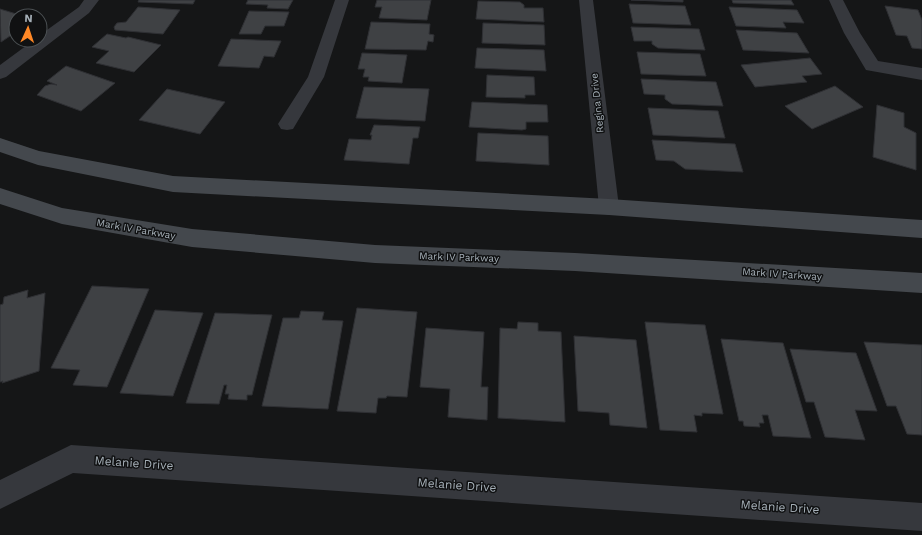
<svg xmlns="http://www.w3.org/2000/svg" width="922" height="535" font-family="'Work Sans',sans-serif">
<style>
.building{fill:#3f4144;stroke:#2f3034}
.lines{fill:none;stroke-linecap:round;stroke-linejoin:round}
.minor{fill:#36383d;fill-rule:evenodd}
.secondary{fill:#44484d;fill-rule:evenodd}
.labels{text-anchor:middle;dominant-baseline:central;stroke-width:3;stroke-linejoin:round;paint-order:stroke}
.street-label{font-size:10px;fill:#a6b0b8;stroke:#101112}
.near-street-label{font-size:12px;fill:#a6b0b8;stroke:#101112}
</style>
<rect width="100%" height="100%" fill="#151617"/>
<path class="building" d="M 139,0 L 195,0 L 193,4 L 138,2 Z
M 248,0 L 293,0 L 288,9 L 267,8 L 268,5 L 246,4 Z
M 377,0 L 431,0 L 427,20 L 379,18 L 382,7 L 375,7 Z
M 631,0 L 683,0 L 683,2 Z
M 732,0 L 791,0 L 794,5 L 733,3 Z
M 478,1 L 520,2 L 524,5 L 524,8 L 543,8 L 544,22 L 476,19 Z
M 629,4 L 685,6 L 691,25 L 633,23 Z
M 885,6 L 918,10 L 922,20 L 922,49 L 912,48 L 907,36 L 896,35 Z
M 138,7 L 180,10 L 163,34 L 115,30 L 114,27 L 117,23 L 126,22 Z
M 729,7 L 797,10 L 804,23 L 783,22 L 786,28 L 736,26 Z
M 0,9 L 23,16 L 16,16 L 16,32 L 1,42 Z
M 249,11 L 289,12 L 284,26 L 265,26 L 261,34 L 239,34 Z
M 371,22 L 430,24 L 429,34 L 434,35 L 433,42 L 428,41 L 426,50 L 365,49 Z
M 483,23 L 544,25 L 545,45 L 482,43 Z
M 631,27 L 699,29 L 705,50 L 658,48 L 652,44 L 652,41 L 634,41 Z
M 736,30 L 797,33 L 809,53 L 743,50 Z
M 107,34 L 126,38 L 128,37 L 161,45 L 134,72 L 96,63 L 109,51 L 92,47 Z
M 231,39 L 281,41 L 274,57 L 264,56 L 259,68 L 218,66 Z
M 477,48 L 544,50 L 546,71 L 475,68 Z
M 637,52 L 700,54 L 706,76 L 641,74 Z
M 362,53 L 407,55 L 402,83 L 368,81 L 369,77 L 363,77 L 365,69 L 358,69 Z
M 810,58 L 822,74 L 802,76 L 807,82 L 755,87 L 741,65 Z
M 66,66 L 115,83 L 81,111 L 37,95 L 45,86 L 51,84 L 57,85 L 47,81 Z
M 487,75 L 534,77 L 535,95 L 525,95 L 525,98 L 486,97 Z
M 641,79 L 716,82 L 723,106 L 672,104 L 665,99 L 665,95 L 644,94 Z
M 835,86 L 863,107 L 812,129 L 785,106 Z
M 364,87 L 429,89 L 425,121 L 356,118 Z
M 167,89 L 225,102 L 200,134 L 139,120 Z
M 472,102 L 547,105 L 548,122 L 526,122 L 526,129 L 522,130 L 469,127 Z
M 877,105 L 904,113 L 904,127 L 916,133 L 916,170 L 873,157 Z
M 648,108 L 718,111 L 725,138 L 653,135 Z
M 374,125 L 420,127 L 418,138 L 413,138 L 409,164 L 344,160 L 349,139 L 371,140 L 372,135 L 370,135 Z
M 478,133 L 548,136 L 549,165 L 476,161 Z
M 652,140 L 735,144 L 743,172 L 685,169 L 674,161 L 656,160 Z
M 92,286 L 149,289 L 107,387 L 73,385 L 80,370 L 51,368 Z
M 28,290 L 27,298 L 45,293 L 39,371 L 2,383 L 3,381 L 0,382 L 0,305 L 3,304 L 4,297 Z
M 357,308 L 417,312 L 407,397 L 387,396 L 386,398 L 378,398 L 376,413 L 337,411 Z
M 155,310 L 203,313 L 173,396 L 120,393 Z
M 301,311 L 324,312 L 322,320 L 343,321 L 328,409 L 262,406 L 283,318 L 299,318 Z
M 215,313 L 272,315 L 252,395 L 247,395 L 247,400 L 228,399 L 229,394 L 225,394 L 227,385 L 224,385 L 219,404 L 186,403 Z
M 518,322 L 538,323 L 538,331 L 561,332 L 565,422 L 498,418 L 500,328 L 517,329 Z
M 645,322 L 705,325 L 723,414 L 702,413 L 702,416 L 694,415 L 697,432 L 660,430 Z
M 426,328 L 484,332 L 481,387 L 488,387 L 487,420 L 448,417 L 450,389 L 420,387 Z
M 574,336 L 636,340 L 647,428 L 610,425 L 609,413 L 578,411 Z
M 721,339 L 783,343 L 811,438 L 773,436 L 768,415 L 762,415 L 764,423 L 759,423 L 760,427 L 744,426 L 743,421 L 739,421 Z
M 864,342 L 922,345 L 922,435 L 907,434 L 896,406 L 887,406 Z
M 790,349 L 856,353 L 877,411 L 855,410 L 865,440 L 825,437 L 814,402 L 806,402 Z"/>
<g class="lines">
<path class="minor" d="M 84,0 L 99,0 L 89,13 L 6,77 L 0,79 L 0,65 L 34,40 L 40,40 L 40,35 L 79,7 Z
M 335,0 L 349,0 L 324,77 L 293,129 L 287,130 L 281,129 L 278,124 L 308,77 Z
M 579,0 L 593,0 L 619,207 L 616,213 L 609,215 L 602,213 L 599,207 Z
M 829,0 L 843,0 L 860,33 L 878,61 L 922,68 L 922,80 L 866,70 L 844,33 Z
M 71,445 L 922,503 L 922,531 L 73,473 L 0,509 L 0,480 Z"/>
<path class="secondary" d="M 0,138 L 39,151 L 173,176 L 609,199 L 922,220 L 922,238 L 609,215 L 173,192 L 38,165 L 0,152 Z
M 0,188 L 62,208 L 192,229 L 375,245 L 575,253 L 922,273 L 922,293 L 575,271 L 375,263 L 192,247 L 62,224 L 0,204 Z"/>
</g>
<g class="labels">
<g class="street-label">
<text transform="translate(597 103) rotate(-96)">Regina Drive</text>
<text transform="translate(136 229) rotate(10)">Mark IV Parkway</text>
<text transform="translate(459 257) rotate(2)">Mark IV Parkway</text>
<text transform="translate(782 274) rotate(4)">Mark IV Parkway</text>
</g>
<g class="near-street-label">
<text transform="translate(134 463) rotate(4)">Melanie Drive</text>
<text transform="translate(457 485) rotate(4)">Melanie Drive</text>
<text transform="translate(780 507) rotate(4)">Melanie Drive</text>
</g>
</g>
<g transform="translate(28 28) rotate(3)"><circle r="19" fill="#101112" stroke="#4c5154"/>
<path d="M0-3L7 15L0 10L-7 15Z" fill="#ff8826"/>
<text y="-6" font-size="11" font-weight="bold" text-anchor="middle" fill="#a6b0b8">N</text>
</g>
</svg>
